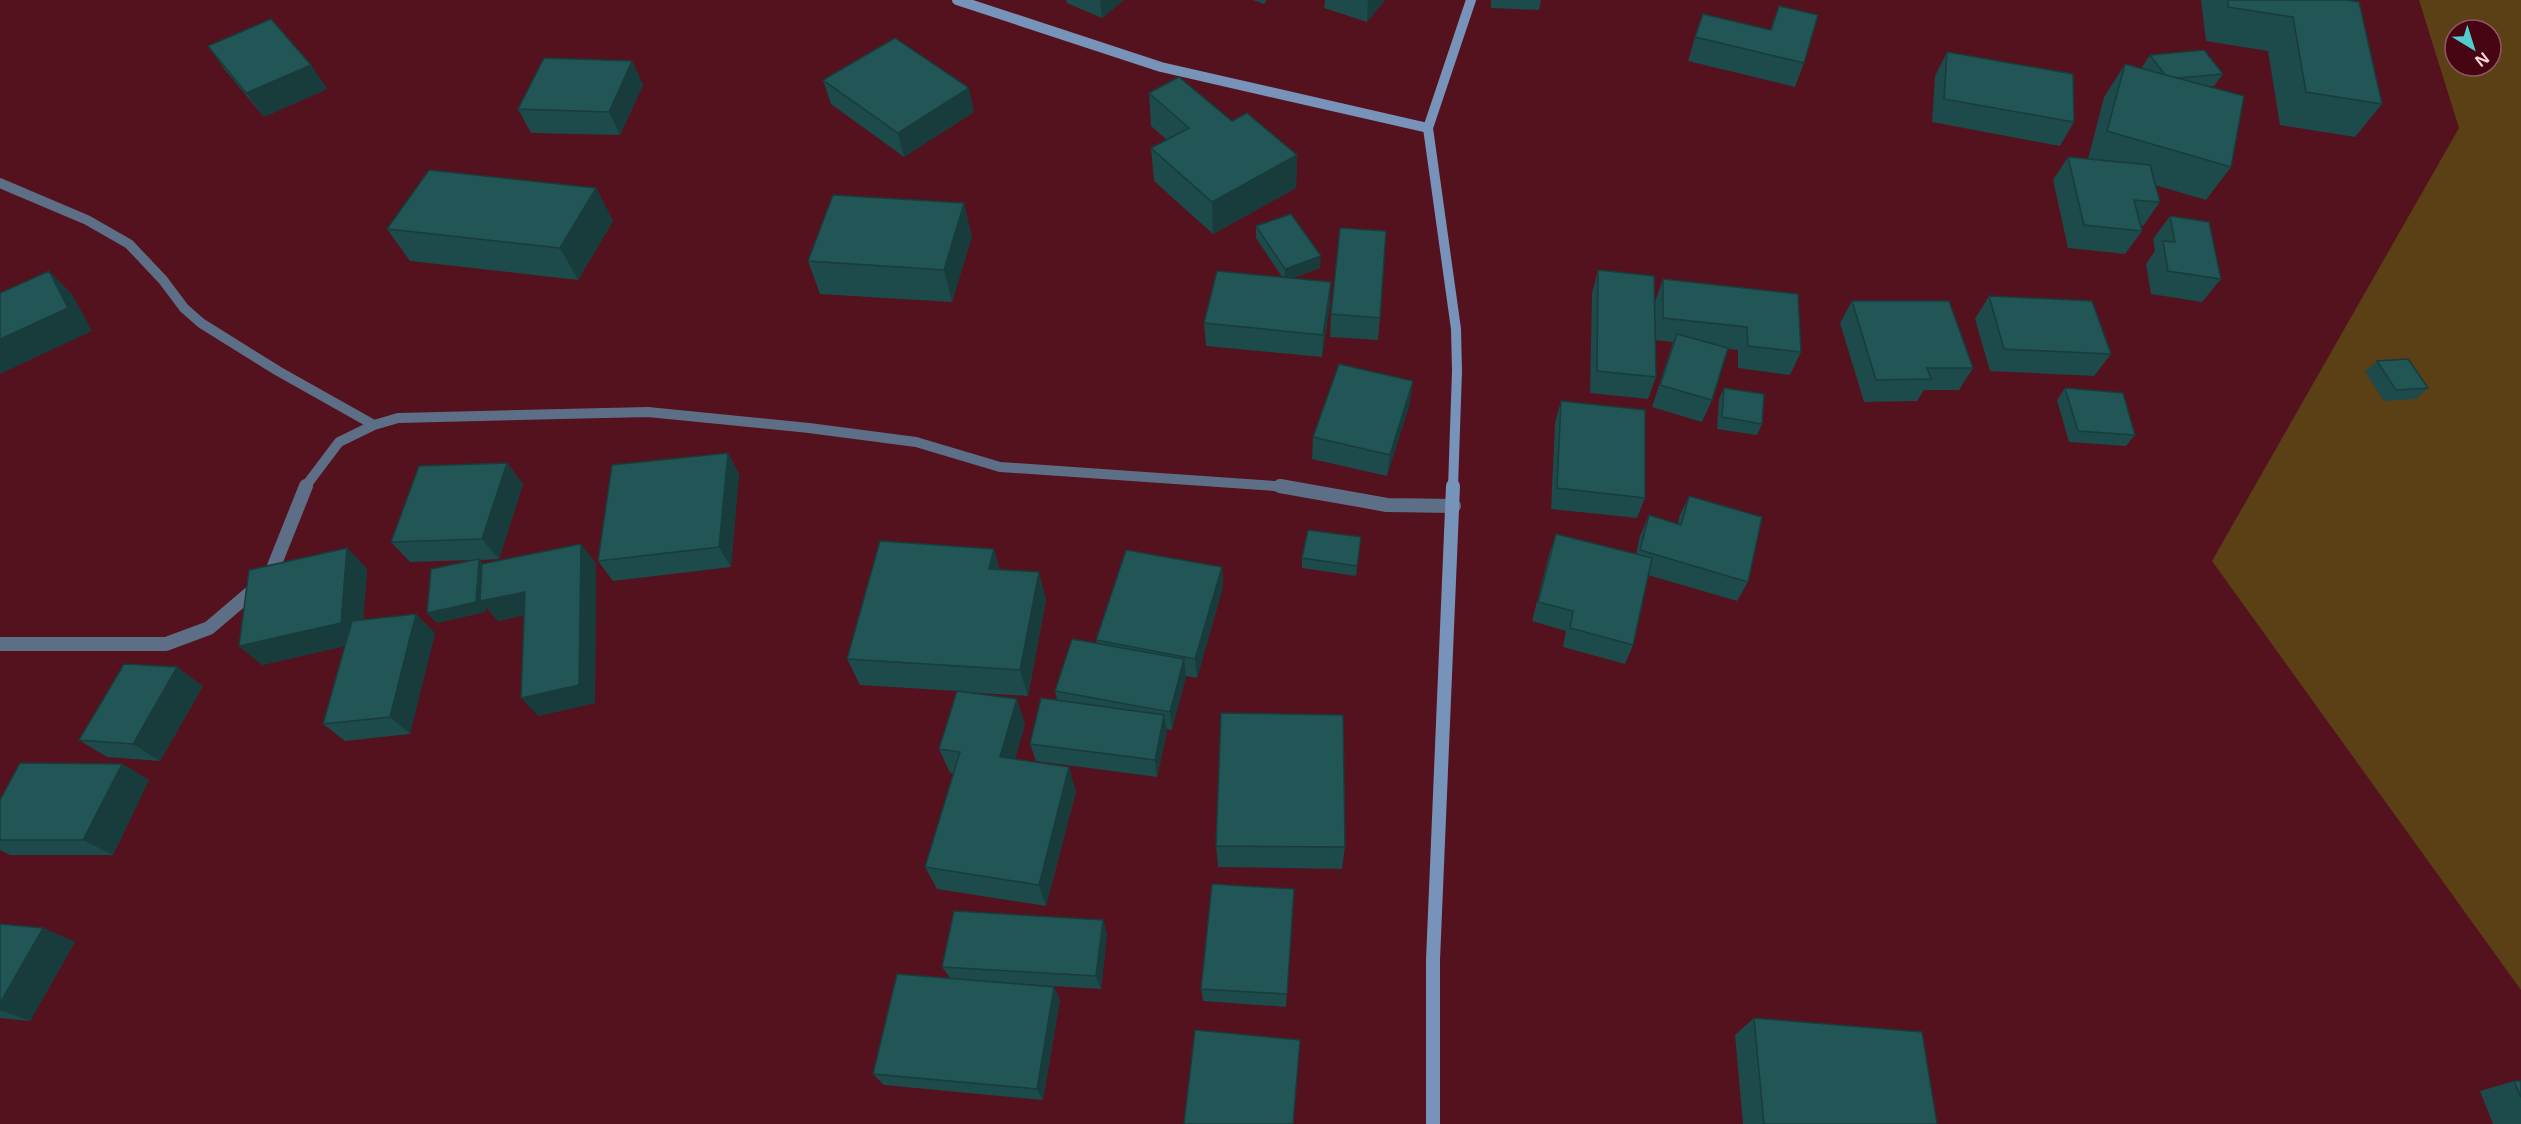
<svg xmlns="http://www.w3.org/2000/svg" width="2521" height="1124" font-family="'Open Sans',sans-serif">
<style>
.green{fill:#5b4015;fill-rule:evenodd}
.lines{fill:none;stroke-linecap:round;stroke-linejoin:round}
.street-far1{stroke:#5d6f87;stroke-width:10}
.street{stroke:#5d6f87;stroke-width:14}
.secondary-far1{stroke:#7793b9;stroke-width:10}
.secondary{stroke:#7793b9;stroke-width:14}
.wall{fill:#1d4a4a}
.shaded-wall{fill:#183c3c}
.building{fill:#225656;stroke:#183c3c;stroke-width:1.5}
</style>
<rect width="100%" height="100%" fill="#53121d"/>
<path class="green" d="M 2419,0 L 2521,0 L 2521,990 L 2212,561 L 2459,128 ZM 2455,30 L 2491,30 L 2491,66 L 2455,66 Z"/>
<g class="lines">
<path class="street-far1" d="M 0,183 L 87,220 L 129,244 L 163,280 L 184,308 L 201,323 L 278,371 L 374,425
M 305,487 L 339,442 L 374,425 L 398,418 L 648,412 L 809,428 L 916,442 L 1000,467 L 1289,487"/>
<path class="street" d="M 1280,486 L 1387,505 L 1454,506
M 270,576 L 306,486
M 0,644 L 166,644 L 209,628 L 256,588"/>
<path class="secondary-far1" d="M 957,0 L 1161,67 L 1428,128 L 1456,329 L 1457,371 L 1453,487
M 1428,128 L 1471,0"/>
<path class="secondary" d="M 1433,1124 L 1433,960 L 1453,486"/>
</g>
<path class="wall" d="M 1066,0 L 1124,0 L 1102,18 L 1067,3 Z
M 1253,0 L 1267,0 L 1264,4 Z
M 1325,0 L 1385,0 L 1367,22 L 1324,8 Z
M 1491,0 L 1541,0 L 1539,10 L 1491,8 Z
M 2200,0 L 2346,0 L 2382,104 L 2355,137 L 2280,125 L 2268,51 L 2206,41 L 2201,0 Z
M 1779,6 L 1804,63 L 1795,87 L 1688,61 L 1695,37 L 1770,30 Z
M 208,46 L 311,65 L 327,89 L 264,117 L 225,70 Z
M 1947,52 L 2074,122 L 2060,146 L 1932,122 L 1935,76 Z
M 2150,55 L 2223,74 L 2214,86 L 2209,87 L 2231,167 L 2206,200 L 2155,185 L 2160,202 L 2143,226 L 2140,225 L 2142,231 L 2125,254 L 2068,248 L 2053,180 L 2068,157 L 2088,159 L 2104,97 L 2125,64 L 2143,69 L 2142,67 Z
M 632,61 L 643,85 L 620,135 L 531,133 L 518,109 Z
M 823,80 L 974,112 L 904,157 L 831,104 Z
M 1149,93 L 1232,121 L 1297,155 L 1296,188 L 1213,234 L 1154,181 L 1151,148 L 1167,140 L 1151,126 Z
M 596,188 L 613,221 L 578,280 L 410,261 L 387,229 Z
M 2170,216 L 2221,279 L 2202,302 L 2151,294 L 2146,264 L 2155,251 L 2153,239 Z
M 1256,226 L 1320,268 L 1293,278 L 1330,304 L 1322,357 L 1206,346 L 1204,323 L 1282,277 L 1256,238 Z
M 972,236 L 952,302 L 820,294 L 808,261 Z
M 1598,270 L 1656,377 L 1648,399 L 1590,393 L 1592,293 Z
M 1663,279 L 1801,352 L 1790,375 L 1738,368 L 1738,350 L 1727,349 L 1712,400 L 1702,422 L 1652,407 L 1673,342 L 1655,340 L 1655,302 Z
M 1989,296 L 2111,354 L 2094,376 L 1990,371 L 1975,319 Z
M 1852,301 L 1973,368 L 1959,390 L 1924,390 L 1917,401 L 1864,402 L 1840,323 Z
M 1331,314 L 1380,318 L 1378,340 L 1330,337 Z
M 2377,361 L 2428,388 L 2416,399 L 2384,401 L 2365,372 Z
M 1724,388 L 1762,424 L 1757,435 L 1717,429 L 1719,399 Z
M 2065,388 L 2135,435 L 2126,446 L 2069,442 L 2057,400 Z
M 1561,401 L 1645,498 L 1637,518 L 1551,509 L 1555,423 Z
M 1410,403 L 1387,476 L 1312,459 L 1313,437 Z
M 728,453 L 739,474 L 731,567 L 613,581 L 598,561 Z
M 507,463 L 523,484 L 499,559 L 480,560 L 483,564 L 581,544 L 596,564 L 595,703 L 538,716 L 524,615 L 498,621 L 486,607 L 485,612 L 437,623 L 427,613 L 473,560 L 410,562 L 391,542 Z
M 1689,496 L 1748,582 L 1737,601 L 1648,575 L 1633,645 L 1625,664 L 1563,647 L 1566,631 L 1532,621 L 1549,554 L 1556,534 L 1636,554 L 1640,536 L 1649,515 L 1678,524 L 1679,517 Z
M 1361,537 L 1356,576 L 1302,568 L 1302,558 Z
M 347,548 L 367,569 L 363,619 L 435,633 L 410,734 L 345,741 L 323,724 L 345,646 L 262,665 L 239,646 Z
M 1222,567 L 1223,587 L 1197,678 L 1186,676 L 1172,730 L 1166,729 L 1167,732 L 1157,777 L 1036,761 L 1030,744 L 1057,700 L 1055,691 L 1097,643 L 1096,640 Z
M 1000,570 L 1046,600 L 1028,696 L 964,692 L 1025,724 L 1015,759 L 1076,791 L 1046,906 L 937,889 L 925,867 L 953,773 L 950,773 L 939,749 L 957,691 L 860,685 L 847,659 Z
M 203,686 L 160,761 L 107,757 L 79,740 Z
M 122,764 L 149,780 L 113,855 L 10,855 L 0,850 L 0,800 Z
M 1216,846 L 1345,847 L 1342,869 L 1218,867 Z
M 1294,889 L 1286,1007 L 1203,1001 L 1201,989 Z
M 1103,920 L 1107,934 L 1101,989 L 1002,983 L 1054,987 L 1060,1000 L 1043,1100 L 884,1085 L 873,1074 L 950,978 L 942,967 Z
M 0,924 L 43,928 L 75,942 L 30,1021 L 0,1018 Z
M 1754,1018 L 1937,1124 L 1743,1124 L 1735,1035 Z
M 2514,1081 L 2521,1081 L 2521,1124 L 2493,1124 L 2480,1091 Z"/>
<path class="shaded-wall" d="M 1100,0 L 1124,0 L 1102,18 Z
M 1368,0 L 1385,0 L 1367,22 Z
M 632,61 L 643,85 L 620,135 L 609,112 Z
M 311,65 L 327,89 L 264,117 L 246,93 Z
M 969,88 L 974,112 L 904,157 L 898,133 Z
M 1297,155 L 1296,188 L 1213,234 L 1212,202 Z
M 596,188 L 613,221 L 578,280 L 560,248 Z
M 964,203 L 972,236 L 952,302 L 944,270 Z
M 1321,256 L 1320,268 L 1284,281 L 1285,269 Z
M 49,271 L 72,294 L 92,331 L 0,374 L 0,339 Z
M 1331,282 L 1330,304 L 1322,357 L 1323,335 Z
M 1413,381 L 1410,403 L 1387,476 L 1390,455 Z
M 728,453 L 739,474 L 731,567 L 719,547 Z
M 507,463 L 523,484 L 499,559 L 482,539 Z
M 581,544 L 596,564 L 595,703 L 538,716 L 521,698 Z
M 347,548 L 367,569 L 362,642 L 262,665 L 239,646 Z
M 994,549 L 1002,577 L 989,569 Z
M 479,559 L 488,569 L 525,592 L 542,611 L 498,621 L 486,607 L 485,612 L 437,623 L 427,613 Z
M 1222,567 L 1223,587 L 1197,678 L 1195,659 Z
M 1039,572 L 1046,600 L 1028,696 L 1020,670 Z
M 416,614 L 435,633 L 410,734 L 390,717 Z
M 1184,659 L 1186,677 L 1172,730 L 1170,712 Z
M 177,667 L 203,686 L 160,761 L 133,744 Z
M 1017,699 L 1025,724 L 1009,781 L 1000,757 Z
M 1164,715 L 1167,732 L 1157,777 L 1155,760 Z
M 122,764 L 149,780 L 113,855 L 83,840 Z
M 1069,767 L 1076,791 L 1046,906 L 1039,885 Z
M 1103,920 L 1107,934 L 1101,989 L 1096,976 Z
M 43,928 L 75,942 L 30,1021 L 0,1010 L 0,1003 Z
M 1054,987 L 1060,1000 L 1043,1100 L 1037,1089 Z"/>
<path class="building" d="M 2228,0 L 2346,0 L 2359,2 L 2382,104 L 2306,92 L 2293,17 L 2228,7 Z
M 1779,6 L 1818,15 L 1804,63 L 1695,37 L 1703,14 L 1771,30 Z
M 271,19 L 311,65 L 246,93 L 208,46 Z
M 895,38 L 969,88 L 898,133 L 823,80 Z
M 2204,50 L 2223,74 L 2178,78 L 2165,75 L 2150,55 Z
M 1947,52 L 2073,74 L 2074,122 L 1944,99 Z
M 544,58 L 632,61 L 609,112 L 518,109 Z
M 2125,64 L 2244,96 L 2231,167 L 2107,131 Z
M 1179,77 L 1232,121 L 1247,113 L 1297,155 L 1212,202 L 1151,148 L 1189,128 L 1149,93 Z
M 2068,157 L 2150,165 L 2160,202 L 2134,200 L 2142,231 L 2084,225 Z
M 429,170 L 596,188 L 560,248 L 387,229 Z
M 833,195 L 964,203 L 944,270 L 808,261 Z
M 1291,214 L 1321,256 L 1285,269 L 1256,226 Z
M 2170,216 L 2209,222 L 2221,279 L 2168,271 L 2163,241 L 2175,242 Z
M 1340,228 L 1386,231 L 1380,318 L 1331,314 Z
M 1598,270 L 1654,276 L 1656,377 L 1597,371 Z
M 49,271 L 68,308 L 0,339 L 0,293 Z
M 1217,271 L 1331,282 L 1323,335 L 1204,323 Z
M 1663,279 L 1798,294 L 1801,352 L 1748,346 L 1747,327 L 1663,318 Z
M 1989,296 L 2092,301 L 2111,354 L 2004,349 Z
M 1852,301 L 1949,301 L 1973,368 L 1927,368 L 1931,379 L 1876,380 Z
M 1677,334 L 1728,348 L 1712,400 L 1660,385 Z
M 2408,359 L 2428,388 L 2396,390 L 2377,361 Z
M 1339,364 L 1413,381 L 1390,455 L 1313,437 Z
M 1724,388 L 1764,394 L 1762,424 L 1722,417 Z
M 2065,388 L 2123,393 L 2135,435 L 2078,431 Z
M 1561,401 L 1645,410 L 1645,498 L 1557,488 Z
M 728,453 L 719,547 L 598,561 L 612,465 Z
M 507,463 L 482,539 L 391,542 L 419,466 Z
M 1689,496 L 1762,517 L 1748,582 L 1640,550 L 1649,515 L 1681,525 Z
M 1308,530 L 1361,537 L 1357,566 L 1302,558 Z
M 1556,534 L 1652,558 L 1633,645 L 1570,628 L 1573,611 L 1538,602 Z
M 880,541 L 994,549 L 989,569 L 1039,572 L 1020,670 L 847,659 Z
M 581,544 L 579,685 L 521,698 L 525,592 L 480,601 L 482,564 Z
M 347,548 L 341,623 L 239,646 L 249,570 Z
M 1126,550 L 1222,567 L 1195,659 L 1096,640 Z
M 479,559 L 476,602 L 427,613 L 431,569 Z
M 416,614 L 390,717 L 323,724 L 352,621 Z
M 1072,639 L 1184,659 L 1170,712 L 1055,691 Z
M 124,664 L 177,667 L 133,744 L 79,740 Z
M 957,691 L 1017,699 L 1000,757 L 1069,767 L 1039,885 L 925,867 L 960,752 L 939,749 Z
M 1041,698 L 1164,715 L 1155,760 L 1030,744 Z
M 1221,713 L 1343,715 L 1345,847 L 1216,846 Z
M 20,763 L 122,764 L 83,840 L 0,840 L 0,800 Z
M 1212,884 L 1294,889 L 1287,994 L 1201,989 Z
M 954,911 L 1103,920 L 1096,976 L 942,967 Z
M 0,924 L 43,928 L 0,1003 Z
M 897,974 L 1054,987 L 1037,1089 L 873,1074 Z
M 1754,1018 L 1922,1032 L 1937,1124 L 1764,1124 Z
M 1195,1030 L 1300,1040 L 1293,1124 L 1184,1124 Z
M 2514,1081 L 2521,1081 L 2521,1097 Z"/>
<g transform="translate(2473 48) rotate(142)"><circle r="28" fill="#470514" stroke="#915862" stroke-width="1.5"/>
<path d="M0-4.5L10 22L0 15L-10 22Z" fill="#52cdcd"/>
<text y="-9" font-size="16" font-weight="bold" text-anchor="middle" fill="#ffd4d6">N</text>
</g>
</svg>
